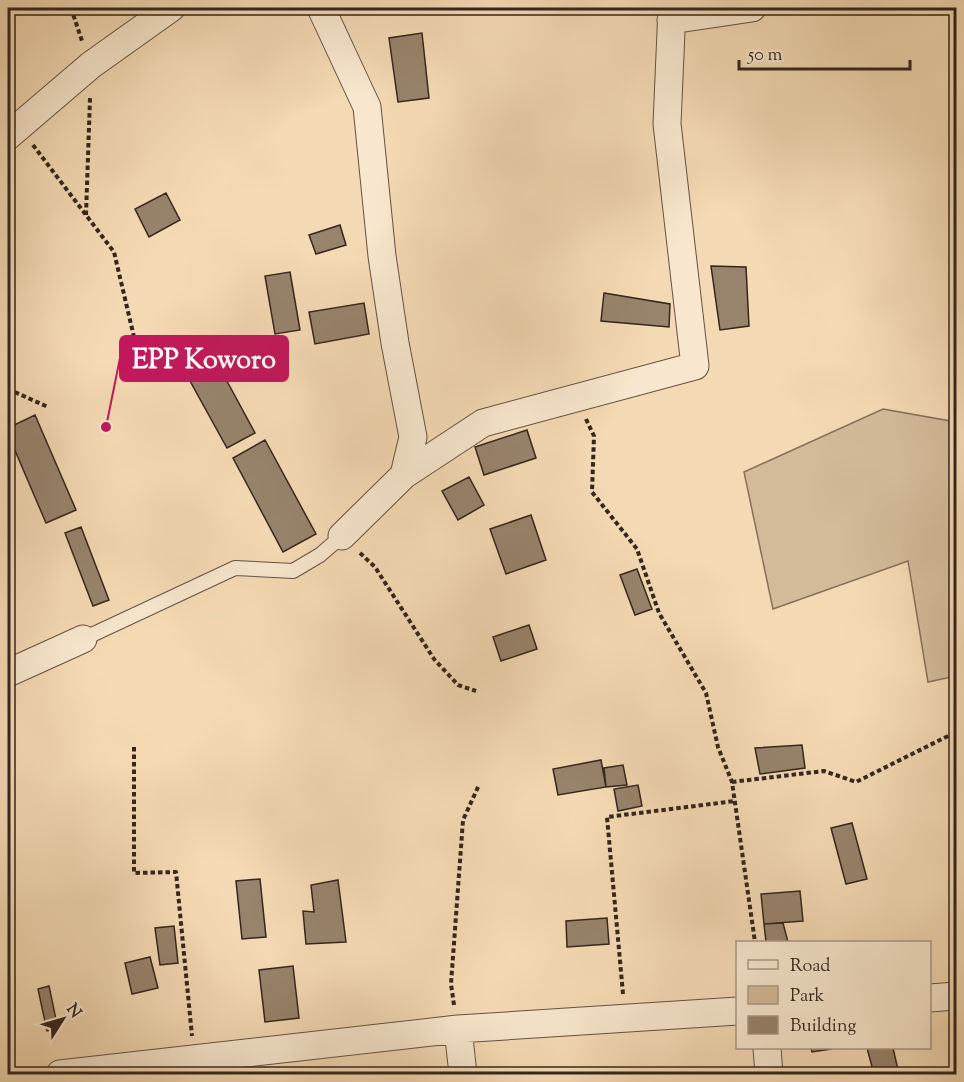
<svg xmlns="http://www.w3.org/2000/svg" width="964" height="1082" font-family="'Sorts Mill Goudy',serif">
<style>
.green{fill:#d3bb9a;stroke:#84705c;stroke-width:1.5}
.building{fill:#98836c;stroke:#34251d;stroke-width:1.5}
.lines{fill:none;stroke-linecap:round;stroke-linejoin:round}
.lane-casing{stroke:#645243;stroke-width:16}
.street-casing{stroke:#645243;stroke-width:29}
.path{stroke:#34251d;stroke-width:4;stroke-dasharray:4.5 3;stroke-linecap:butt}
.lane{stroke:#f8e7ce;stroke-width:14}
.street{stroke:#f8e7ce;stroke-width:27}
.leader{fill:none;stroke:#c2185b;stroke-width:2}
.callout-dot{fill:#c2185b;stroke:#f8e7ce;stroke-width:2}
.callout{fill:#c2185b;stroke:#c2185b;stroke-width:2}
.callout-label{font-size:27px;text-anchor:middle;font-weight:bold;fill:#fff}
</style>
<rect width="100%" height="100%" fill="#f4dab4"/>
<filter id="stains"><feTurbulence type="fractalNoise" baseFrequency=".00333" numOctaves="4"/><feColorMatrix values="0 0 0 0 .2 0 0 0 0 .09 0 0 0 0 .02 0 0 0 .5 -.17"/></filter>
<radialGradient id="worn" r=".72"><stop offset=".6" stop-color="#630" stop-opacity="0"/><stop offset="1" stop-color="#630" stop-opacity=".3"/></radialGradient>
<path class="green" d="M 883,409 L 956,422 L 956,676 L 928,682 L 908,561 L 773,609 L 744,472 Z"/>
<path class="building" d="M 422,33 L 429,98 L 398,102 L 389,38 Z
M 166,193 L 180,220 L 149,237 L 135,209 Z
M 340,225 L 346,245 L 316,254 L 309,235 Z
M 711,266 L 746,267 L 749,326 L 720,330 Z
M 290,272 L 300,330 L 275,334 L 265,276 Z
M 604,293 L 670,304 L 669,327 L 601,321 Z
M 364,303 L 369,334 L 315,344 L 309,312 Z
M 208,346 L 255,433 L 227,448 L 179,361 Z
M 35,415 L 76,510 L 46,523 L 8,434 L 8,428 Z
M 527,430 L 536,458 L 484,475 L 475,447 Z
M 265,440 L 316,534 L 283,552 L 233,458 Z
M 469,477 L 484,505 L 458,520 L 442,491 Z
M 531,515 L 546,560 L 506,574 L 490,529 Z
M 81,527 L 109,600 L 93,606 L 65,533 Z
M 637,569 L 652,609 L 635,615 L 620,575 Z
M 529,625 L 537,649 L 501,661 L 493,637 Z
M 802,745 L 805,768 L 760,774 L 755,748 Z
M 601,760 L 606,787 L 558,795 L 553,769 Z
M 623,765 L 627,785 L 606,787 L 604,768 Z
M 638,785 L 642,806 L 618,811 L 614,789 Z
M 852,823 L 867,879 L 846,884 L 831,828 Z
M 260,879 L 266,937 L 242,939 L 236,881 Z
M 338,880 L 346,942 L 306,944 L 303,911 L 314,912 L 311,885 Z
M 800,891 L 803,921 L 764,924 L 761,894 Z
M 607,918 L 609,944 L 567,947 L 566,921 Z
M 783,923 L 788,942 L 766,942 L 764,924 Z
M 174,926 L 178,963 L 160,965 L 155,928 Z
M 150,957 L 158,988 L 132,994 L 125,963 Z
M 293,966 L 299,1018 L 265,1022 L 259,970 Z
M 49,986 L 58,1029 L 47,1031 L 38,989 Z
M 811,1048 L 831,1048 L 831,1049 L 812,1052 Z
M 867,1048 L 893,1048 L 899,1074 L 874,1074 Z"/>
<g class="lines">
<defs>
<path id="lane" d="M 83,639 L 235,568 L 293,571 L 320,555 L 342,536"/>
<path id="street" d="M 321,8 L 367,107 L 382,256 L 395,343 L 413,437 L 404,475
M 671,20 L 752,8
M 8,136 L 91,65 L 171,8
M 342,536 L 404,475 L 483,423 L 695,366 L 667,124 L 672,8
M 8,673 L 83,639
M 930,998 L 956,996
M 458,1029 L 463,1074
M 767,1048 L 769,1074
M 60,1074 L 458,1029 L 738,1011"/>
</defs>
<use href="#lane" class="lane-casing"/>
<use href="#street" class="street-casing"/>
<path class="path" d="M 71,8 L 82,41
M 33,145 L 114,252 L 134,337
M 86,215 L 90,98
M 8,389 L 48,407
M 586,419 L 594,436 L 592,492 L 637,549 L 659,613 L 706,693 L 718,747 L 732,782 L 755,942
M 360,553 L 375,567 L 434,659 L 458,685 L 476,691
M 134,747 L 134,873 L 176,872 L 192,1036
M 732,782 L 824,771 L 856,782 L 956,732
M 623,994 L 607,817 L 735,801
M 454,1005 L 451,984 L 463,820 L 479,785"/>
<use href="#lane" class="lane"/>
<use href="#street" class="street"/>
</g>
<path class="leader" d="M106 427L120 358"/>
<circle class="callout-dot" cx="106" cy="427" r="6"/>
<rect class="callout" x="120" y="336" width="168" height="45" rx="6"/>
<g class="callout-label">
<text x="204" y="368">EPP Koworo</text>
</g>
<rect width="964" height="1082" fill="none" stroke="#f4dab4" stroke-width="30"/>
<rect x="9" y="9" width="946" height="1064" fill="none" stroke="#34251d" stroke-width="3"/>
<rect x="15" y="15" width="934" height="1052" fill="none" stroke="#34251d" stroke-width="1.5"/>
<rect x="736" y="941" width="195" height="108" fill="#f8e7ce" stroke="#aa9987" stroke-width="1.5"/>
<rect x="748" y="960" width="30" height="9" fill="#f8e7ce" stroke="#aa9987" stroke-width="1.5"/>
<text x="790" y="971" font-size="18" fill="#34251d">Road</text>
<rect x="748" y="986" width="30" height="18" fill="#d3bb9a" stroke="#aa9987" stroke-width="1.5"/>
<text x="790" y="1001" font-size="18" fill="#34251d">Park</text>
<rect x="748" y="1016" width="30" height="18" fill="#98836c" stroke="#aa9987" stroke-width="1.5"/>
<text x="790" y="1031" font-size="18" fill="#34251d">Building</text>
<g transform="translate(63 1019) rotate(53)" stroke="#f8e7ce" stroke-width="4.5" paint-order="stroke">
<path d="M0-4.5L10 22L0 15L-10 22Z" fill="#34251d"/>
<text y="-9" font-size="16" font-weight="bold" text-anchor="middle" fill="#34251d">N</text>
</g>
<path d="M739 60v9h171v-9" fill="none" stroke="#34251d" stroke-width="3"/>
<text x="748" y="60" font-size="18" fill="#34251d" stroke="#f8e7ce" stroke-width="4.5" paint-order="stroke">50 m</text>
<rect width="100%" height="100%" filter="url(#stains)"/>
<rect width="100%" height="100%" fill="url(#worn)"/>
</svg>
